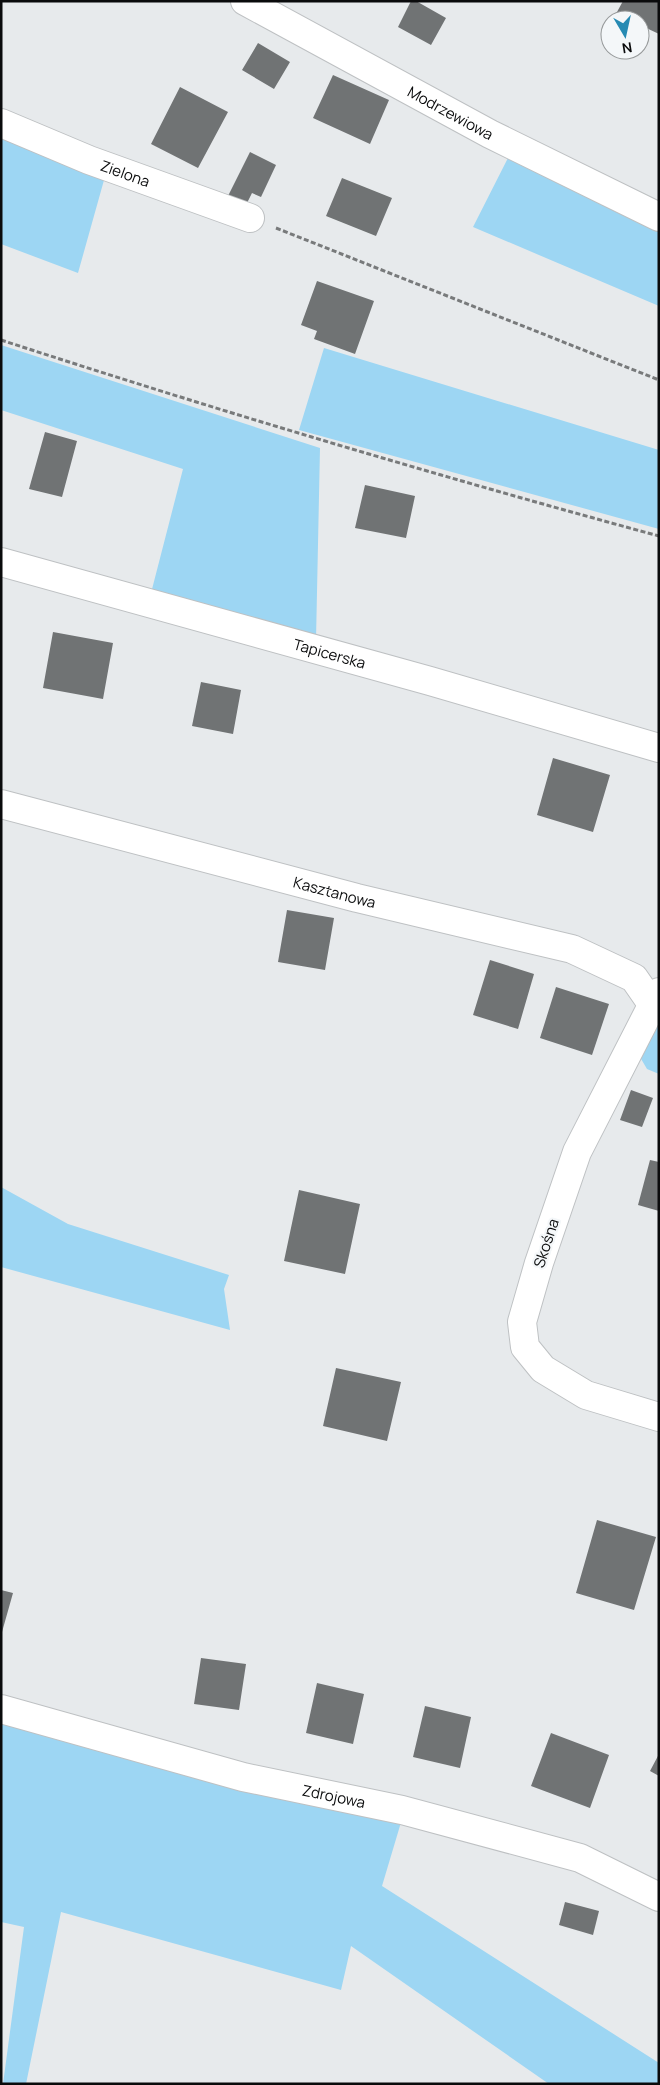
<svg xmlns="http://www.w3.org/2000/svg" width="660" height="2085" font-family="Manrope,sans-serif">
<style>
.green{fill:#9dd6f3}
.building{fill:#707374}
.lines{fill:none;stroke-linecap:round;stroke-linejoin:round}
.minor-casing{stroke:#bec1c3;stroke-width:30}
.path{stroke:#787a7b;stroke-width:3;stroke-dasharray:5 2.5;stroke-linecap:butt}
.minor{stroke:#fff;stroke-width:28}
.labels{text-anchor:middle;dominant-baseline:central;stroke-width:4.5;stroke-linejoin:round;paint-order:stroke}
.street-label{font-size:15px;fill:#0a0b0c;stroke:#f4f7f9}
</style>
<rect width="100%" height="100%" fill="#e7eaec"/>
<path class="green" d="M 1,129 L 106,173 L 78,273 L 1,244 Z
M 511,152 L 659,225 L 659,306 L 473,227 Z
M 1,345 L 320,448 L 316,640 L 150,597 L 183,469 L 1,410 Z
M 324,348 L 659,450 L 659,529 L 299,430 Z
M 659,1007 L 659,1074 L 647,1069 L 637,1052 Z
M 1,1187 L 68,1224 L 229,1275 L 224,1289 L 230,1330 L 1,1267 Z
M 1,1714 L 402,1819 L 382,1886 L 659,2063 L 659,2084 L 549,2084 L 351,1946 L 341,1990 L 61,1912 L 26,2084 L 3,2084 L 24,1927 L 1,1922 Z"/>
<path class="building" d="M 411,1 L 416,1 L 446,18 L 431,45 L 398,27 Z
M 623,1 L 659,1 L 659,34 L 640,25 L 640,20 L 631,20 L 617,12 Z
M 258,43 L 290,62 L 274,89 L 242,70 Z
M 333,75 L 389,100 L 370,144 L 313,118 Z
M 180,87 L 228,112 L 198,168 L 151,144 Z
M 250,152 L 276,165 L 261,197 L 252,193 L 246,205 L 228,196 Z
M 342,178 L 392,198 L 376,236 L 326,216 Z
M 317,281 L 374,301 L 355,354 L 314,339 L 317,331 L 301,325 Z
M 45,432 L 77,441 L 62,497 L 29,489 Z
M 365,485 L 415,496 L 406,538 L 355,528 Z
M 53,632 L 113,643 L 103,699 L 43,688 Z
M 201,682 L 241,690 L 233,734 L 192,726 Z
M 553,758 L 610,775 L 593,832 L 537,815 Z
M 287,910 L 334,918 L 325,970 L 278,962 Z
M 490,960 L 534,974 L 518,1029 L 473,1015 Z
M 556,987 L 609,1004 L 592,1055 L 540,1038 Z
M 631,1090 L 653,1098 L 642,1127 L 620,1120 Z
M 650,1160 L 659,1162 L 659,1211 L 638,1205 Z
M 299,1190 L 360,1204 L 345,1274 L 284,1261 Z
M 336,1368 L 401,1382 L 387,1441 L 323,1426 Z
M 597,1520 L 656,1537 L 634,1610 L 576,1593 Z
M 1,1590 L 13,1593 L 2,1632 L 1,1632 Z
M 201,1658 L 246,1664 L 239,1710 L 194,1704 Z
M 317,1683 L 364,1694 L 353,1744 L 306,1733 Z
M 425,1706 L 471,1717 L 460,1768 L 413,1757 Z
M 551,1733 L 609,1755 L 590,1808 L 531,1786 Z
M 659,1754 L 659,1776 L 650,1771 Z
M 565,1902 L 599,1911 L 593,1935 L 559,1925 Z"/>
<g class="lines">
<defs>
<g id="minor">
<path id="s1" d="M 245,1 L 490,134 L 659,217"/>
<path id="s2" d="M 1,123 L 89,160 L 250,218"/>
<path id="s3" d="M 1,562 L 430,681 L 659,748"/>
<path id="s4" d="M 1,804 L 357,898 L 572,949 L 634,978 L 652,1004"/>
<path d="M 659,992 L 577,1152 L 539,1263 L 522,1322 L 525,1347 L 543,1369 L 586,1395 L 659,1417"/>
<path id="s5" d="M 1,1709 L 243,1777 L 402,1810 L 580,1858 L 659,1897"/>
</g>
</defs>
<use href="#minor" class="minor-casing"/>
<path class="path" d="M 276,228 L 659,380
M 1,340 C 219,411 438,476 659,536"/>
<use href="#minor" class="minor"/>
</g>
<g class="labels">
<g class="street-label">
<text stroke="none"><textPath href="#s1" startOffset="234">Modrzewiowa</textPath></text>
<text stroke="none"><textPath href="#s2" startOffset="134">Zielona</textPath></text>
<text stroke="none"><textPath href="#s3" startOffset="341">Tapicerska</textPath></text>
<text stroke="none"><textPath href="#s4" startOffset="345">Kasztanowa</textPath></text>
<text transform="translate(546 1243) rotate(-72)">Skośna</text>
<text stroke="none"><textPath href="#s5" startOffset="344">Zdrojowa</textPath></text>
</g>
</g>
<rect width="660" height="2085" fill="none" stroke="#0a0b0c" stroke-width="5"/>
<g transform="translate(625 35) rotate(171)"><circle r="24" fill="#f4f7f9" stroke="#96999a"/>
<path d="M0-4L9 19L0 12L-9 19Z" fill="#268ab3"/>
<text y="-8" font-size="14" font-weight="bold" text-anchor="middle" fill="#0a0b0c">N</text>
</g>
</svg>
